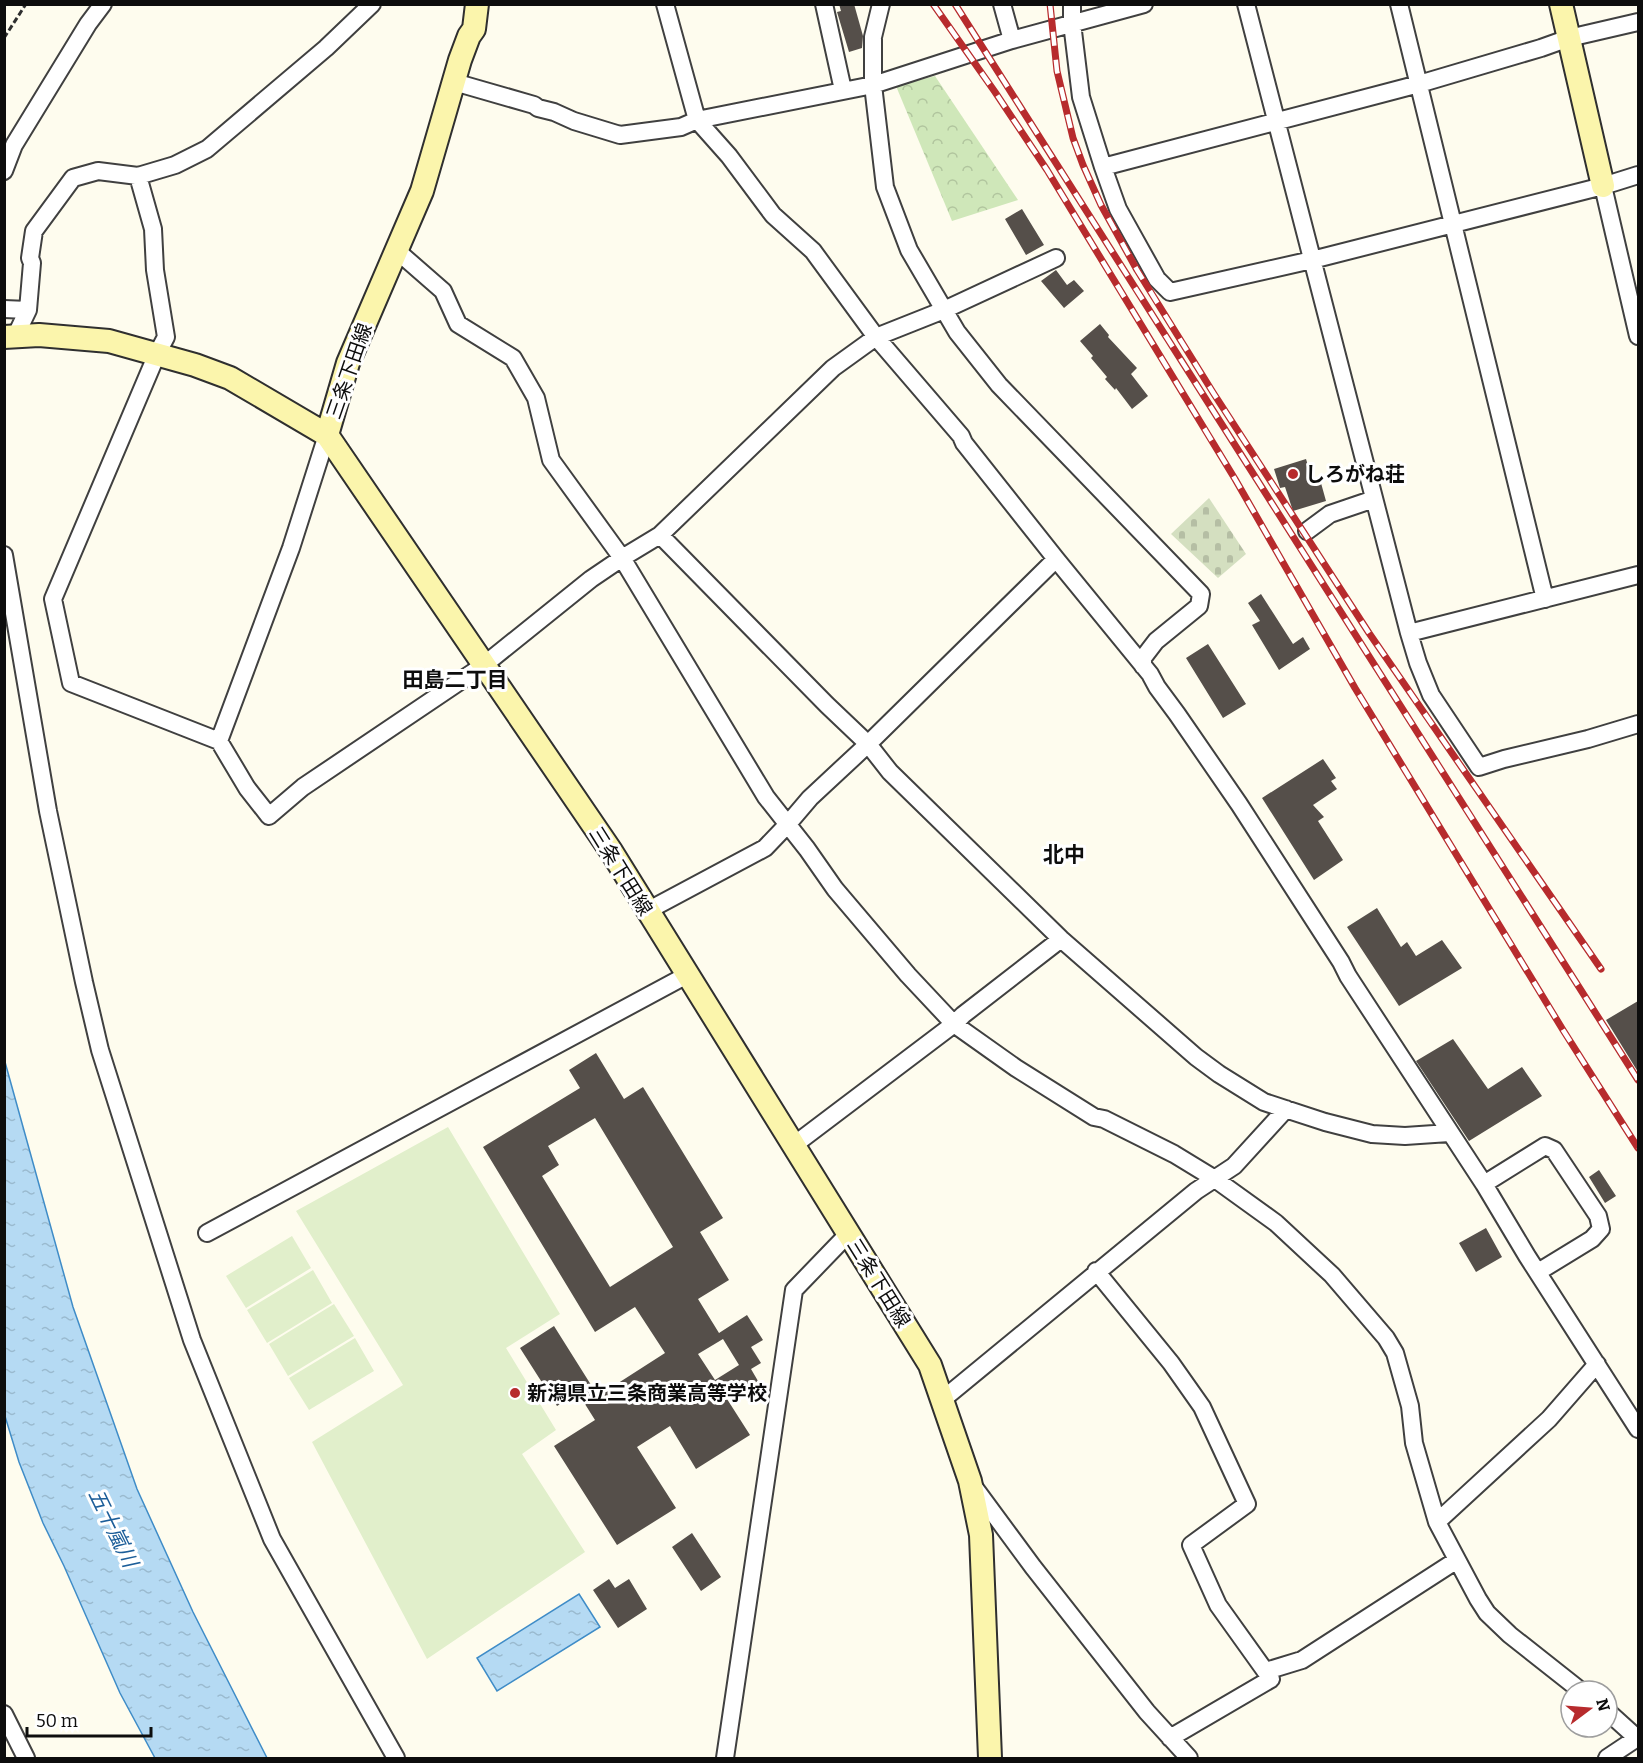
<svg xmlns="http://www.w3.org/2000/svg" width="1643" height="1763" font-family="Bitter,'Noto Sans JP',serif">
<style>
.cemetery{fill:url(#cemetery-stones)}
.park{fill:url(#park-crowns)}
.pitch{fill:#e1efcb}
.water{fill:url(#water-ripples);stroke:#3f8cc7;stroke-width:1.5}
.building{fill:#554f4a;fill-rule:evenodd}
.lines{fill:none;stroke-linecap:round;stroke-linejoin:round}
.street-casing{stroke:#404040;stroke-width:20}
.secondary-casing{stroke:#2f2f2f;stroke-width:26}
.path{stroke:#2f2f2f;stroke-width:3;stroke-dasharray:6 3;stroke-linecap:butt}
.street{stroke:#fff;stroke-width:16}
.secondary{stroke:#fbf5ac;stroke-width:22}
.rail-casing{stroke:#b72b2d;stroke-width:7}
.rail{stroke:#fff;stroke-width:4.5;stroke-dasharray:14;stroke-linecap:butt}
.poi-dot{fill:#b72b2d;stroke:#fff;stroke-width:2}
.labels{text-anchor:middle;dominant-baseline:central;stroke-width:6;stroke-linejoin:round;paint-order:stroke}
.street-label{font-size:20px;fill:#0d0d0d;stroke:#fff}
.poi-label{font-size:20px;font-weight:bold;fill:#0d0d0d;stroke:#fff;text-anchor:start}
.neighbourhood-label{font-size:21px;font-weight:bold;fill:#0d0d0d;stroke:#fff}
.water-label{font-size:21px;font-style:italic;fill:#1c5e99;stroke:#fff}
</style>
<defs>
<pattern id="cemetery-stones" width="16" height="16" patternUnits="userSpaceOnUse" patternTransform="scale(1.5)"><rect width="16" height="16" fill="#d4dfc0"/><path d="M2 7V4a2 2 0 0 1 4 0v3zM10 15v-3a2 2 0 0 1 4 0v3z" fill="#b5bea4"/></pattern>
<pattern id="park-crowns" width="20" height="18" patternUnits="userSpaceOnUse" patternTransform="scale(1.5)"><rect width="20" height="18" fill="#cfe7b9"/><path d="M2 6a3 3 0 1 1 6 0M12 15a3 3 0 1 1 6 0" fill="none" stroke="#b1c59e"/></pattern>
<pattern id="water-ripples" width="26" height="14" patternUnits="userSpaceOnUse" patternTransform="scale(1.5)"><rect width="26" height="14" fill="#b5daf3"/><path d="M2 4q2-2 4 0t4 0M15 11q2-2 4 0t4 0" fill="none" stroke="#9abacf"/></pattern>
</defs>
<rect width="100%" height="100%" fill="#fefcee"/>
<path class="cemetery" d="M 1209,498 L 1246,554 L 1218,578 L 1171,534 Z"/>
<path class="park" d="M 935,76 L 1018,200 L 952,221 L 896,86 Z"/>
<path class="pitch" d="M 448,1127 L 560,1314 L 506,1348 L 556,1430 L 522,1454 L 585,1552 L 427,1659 L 312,1442 L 403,1385 L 296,1211 Z
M 292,1236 L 311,1268 L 246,1308 L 226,1276 Z
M 313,1270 L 332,1303 L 267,1343 L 247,1310 Z
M 334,1304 L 354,1336 L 288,1376 L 269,1344 Z
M 355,1338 L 374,1371 L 309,1410 L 289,1378 Z"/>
<path class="water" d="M 5,1062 L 73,1307 L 137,1489 L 193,1612 L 267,1758 L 155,1758 L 120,1693 L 64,1566 L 43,1523 L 19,1462 L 4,1413 Z
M 579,1594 L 600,1627 L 497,1691 L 477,1658 Z"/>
<path class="building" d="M 839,4 L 854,4 L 863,36 L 862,48 L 849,52 L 837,12 L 841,11 Z
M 1022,209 L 1044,245 L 1026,255 L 1005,219 Z
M 1056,270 L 1067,285 L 1074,280 L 1084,291 L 1064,308 L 1041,281 Z
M 1100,324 L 1109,335 L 1108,337 L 1137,368 L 1131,374 L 1148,396 L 1132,409 L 1116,388 L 1115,390 L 1105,379 L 1107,377 L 1091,358 L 1093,356 L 1080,341 Z
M 1306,459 L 1314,485 L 1321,483 L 1326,501 L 1293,511 L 1285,487 L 1280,488 L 1274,469 Z
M 1261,594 L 1293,644 L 1303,637 L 1310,649 L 1279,670 L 1252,625 L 1260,621 L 1248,603 Z
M 1208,644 L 1246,704 L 1223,718 L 1186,658 Z
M 1323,759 L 1336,778 L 1331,781 L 1337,789 L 1313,805 L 1324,817 L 1318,821 L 1343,860 L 1314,880 L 1262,798 Z
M 1377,908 L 1401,947 L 1407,942 L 1416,956 L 1442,940 L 1462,968 L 1399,1006 L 1347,927 Z
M 1638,1001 L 1638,1072 L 1606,1020 Z
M 1453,1039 L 1488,1089 L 1522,1067 L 1542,1096 L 1469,1141 L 1416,1061 Z
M 596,1053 L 624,1099 L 643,1087 L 723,1218 L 700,1232 L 729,1280 L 698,1299 L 719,1333 L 747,1315 L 763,1340 L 751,1347 L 761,1363 L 751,1369 L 758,1381 L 727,1399 L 750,1435 L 696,1469 L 670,1426 L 637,1447 L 676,1508 L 617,1545 L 554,1446 L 595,1420 L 578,1393 L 557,1406 L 520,1348 L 554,1326 L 598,1396 L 665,1353 L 635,1307 L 595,1332 L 483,1147 L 580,1088 L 569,1070 ZM 595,1118 L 673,1247 L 610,1287 L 542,1176 L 559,1165 L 548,1146 ZM 723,1339 L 739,1365 L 715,1380 L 698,1354 Z
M 1599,1170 L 1616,1196 L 1605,1203 L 1589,1177 Z
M 1486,1228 L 1502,1257 L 1476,1272 L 1459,1243 Z
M 692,1533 L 721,1577 L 701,1591 L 672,1547 Z
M 609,1579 L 615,1588 L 629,1579 L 647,1609 L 618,1628 L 593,1590 Z"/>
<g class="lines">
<defs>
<path id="street" d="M 665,4 L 697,120 L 729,156 L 773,215 L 813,251 L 876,337 L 961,436 L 964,443 L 1056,559 L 1150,674 L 1157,687 L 1177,714 L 1239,804 L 1341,962 L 1348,976 L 1484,1184 L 1527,1256 L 1638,1429
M 824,4 L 843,90
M 881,4 L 873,37 L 873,85 L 885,187 L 909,250 L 957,332 L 999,385 L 1201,594 L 1199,606 L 1156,641 L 1143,658 L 1143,666
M 1002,4 L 1012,40
M 1072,4 L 1072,23 L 1081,97 L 1103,167 L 1118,209 L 1157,279 L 1170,292 L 1312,260 L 1603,186 L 1638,175
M 1246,4 L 1409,633 L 1418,663 L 1431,695 L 1479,767 L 1504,759 L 1588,739 L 1638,724
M 1399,4 L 1545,599
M 454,82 L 534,105 L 538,108 L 554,112 L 574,121 L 620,135 L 681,127 L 697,120 L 873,85 L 1012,40 L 1144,4
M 1103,167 L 1419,84 L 1541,48 L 1569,38 L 1638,22
M 4,171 L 14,145 L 88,24 L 103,4
M 138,176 L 153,229 L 155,270 L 166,337 L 157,354 L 53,599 L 71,683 L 219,741
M 1603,186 L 1638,336
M 396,250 L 443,291 L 458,324 L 513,358 L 536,398 L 551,460 L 622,558 L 766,797 L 807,849 L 835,889 L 908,975 L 954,1024 L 1016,1068 L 1094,1117 L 1104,1119 L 1174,1154 L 1215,1179 L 1276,1223 L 1332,1275 L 1386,1338 L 1395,1353 L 1410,1406 L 1414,1443 L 1437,1522 L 1478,1599 L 1487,1613 L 1510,1635 L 1581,1691
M 4,309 L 28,310
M 15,337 L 28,310 L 32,263 L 30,258 L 34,231 L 73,178 L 98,171 L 138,176 L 175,165 L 207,149 L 326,48 L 372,4
M 327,435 L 291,548 L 219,741 L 247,788 L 269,816 L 303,787 L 484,665 L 591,579 L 622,558 L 660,535 L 833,368 L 876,337 L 944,310 L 1056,258
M 1307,531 L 1330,514 L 1374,499
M 660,535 L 827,705 L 868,744 L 890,772 L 1061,939 L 1196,1057 L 1219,1074 L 1264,1102 L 1325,1122 L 1372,1134 L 1405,1136 L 1449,1133
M 4,555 L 48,811 L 84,982 L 100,1050 L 192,1340 L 272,1539 L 396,1758
M 1409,633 L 1638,575
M 647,911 L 765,848 L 787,825 L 810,798 L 868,744 L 1056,559
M 794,1145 L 954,1024 L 963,1015 L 1061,939
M 1484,1184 L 1545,1146 L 1554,1150 L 1598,1216 L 1601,1229 L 1592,1239 L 1538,1272
M 207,1233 L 687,975
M 1096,1271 L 1171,1363 L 1202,1407 L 1247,1504 L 1191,1545 L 1218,1605 L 1271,1679 L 1170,1738
M 942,1400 L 1196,1191 L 1234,1166 L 1286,1109
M 974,1487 L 1033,1567 L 1147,1712 L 1189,1758
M 1437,1522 L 1549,1419 L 1597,1364
M 1266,1671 L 1302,1660 L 1457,1560
M 1607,1711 L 1638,1739
M 4,1714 L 26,1758
M 725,1758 L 794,1290 L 849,1233
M 1607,1758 L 1637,1738"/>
<path id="secondary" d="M 477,4 L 474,29 L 469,36 L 460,60 L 422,191 L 348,363 L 327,435 L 611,851 L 930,1365 L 970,1481 L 981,1535 L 990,1758
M 1561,4 L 1603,186
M 4,337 L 39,335 L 109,341 L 195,365 L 230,378 L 327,435"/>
</defs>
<use href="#street" class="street-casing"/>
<use href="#secondary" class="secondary-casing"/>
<path class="path" d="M 4,38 L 26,4"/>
<use href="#street" class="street"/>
<use href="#secondary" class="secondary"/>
<defs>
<path id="rail" d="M 933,4 L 995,92 L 1047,170 L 1235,479 L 1355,688 L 1563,1030 L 1638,1148
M 955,4 L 1638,1080
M 1050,4 L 1057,71 L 1073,138 L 1083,165 L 1101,205 L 1137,270 L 1214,394 L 1369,633 L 1601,969"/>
</defs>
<use href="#rail" class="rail-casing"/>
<use href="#rail" class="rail"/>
</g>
<g class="poi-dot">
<circle cx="1293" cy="474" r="6"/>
<circle cx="515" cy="1393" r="6"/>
</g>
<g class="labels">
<g class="street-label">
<text transform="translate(349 371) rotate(-71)">三条下田線</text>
<text transform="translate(621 871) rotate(58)">三条下田線</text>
<text transform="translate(879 1283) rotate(58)">三条下田線</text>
</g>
<g class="poi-label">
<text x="1305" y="474">しろがね荘</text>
<text x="527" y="1393">新潟県立三条商業高等学校</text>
</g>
<g class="neighbourhood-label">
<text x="455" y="680">田島二丁目</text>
<text x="1064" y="855">北中</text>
</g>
<g class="water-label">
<text transform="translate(113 1528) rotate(64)">五十嵐川</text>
</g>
</g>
<rect width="1643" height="1763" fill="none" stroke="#0d0d0d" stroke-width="12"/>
<g transform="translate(1589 1709) rotate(74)"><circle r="28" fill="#ffffff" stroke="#9e9e9e" stroke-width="1.5"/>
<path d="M0-4.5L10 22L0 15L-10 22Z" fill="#b72b2d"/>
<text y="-9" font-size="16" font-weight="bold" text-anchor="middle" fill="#0d0d0d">N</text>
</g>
<path d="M27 1727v9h124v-9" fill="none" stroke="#0d0d0d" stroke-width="3"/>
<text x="36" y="1727" font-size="18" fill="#0d0d0d" stroke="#ffffff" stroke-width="4.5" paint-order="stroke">50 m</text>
</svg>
